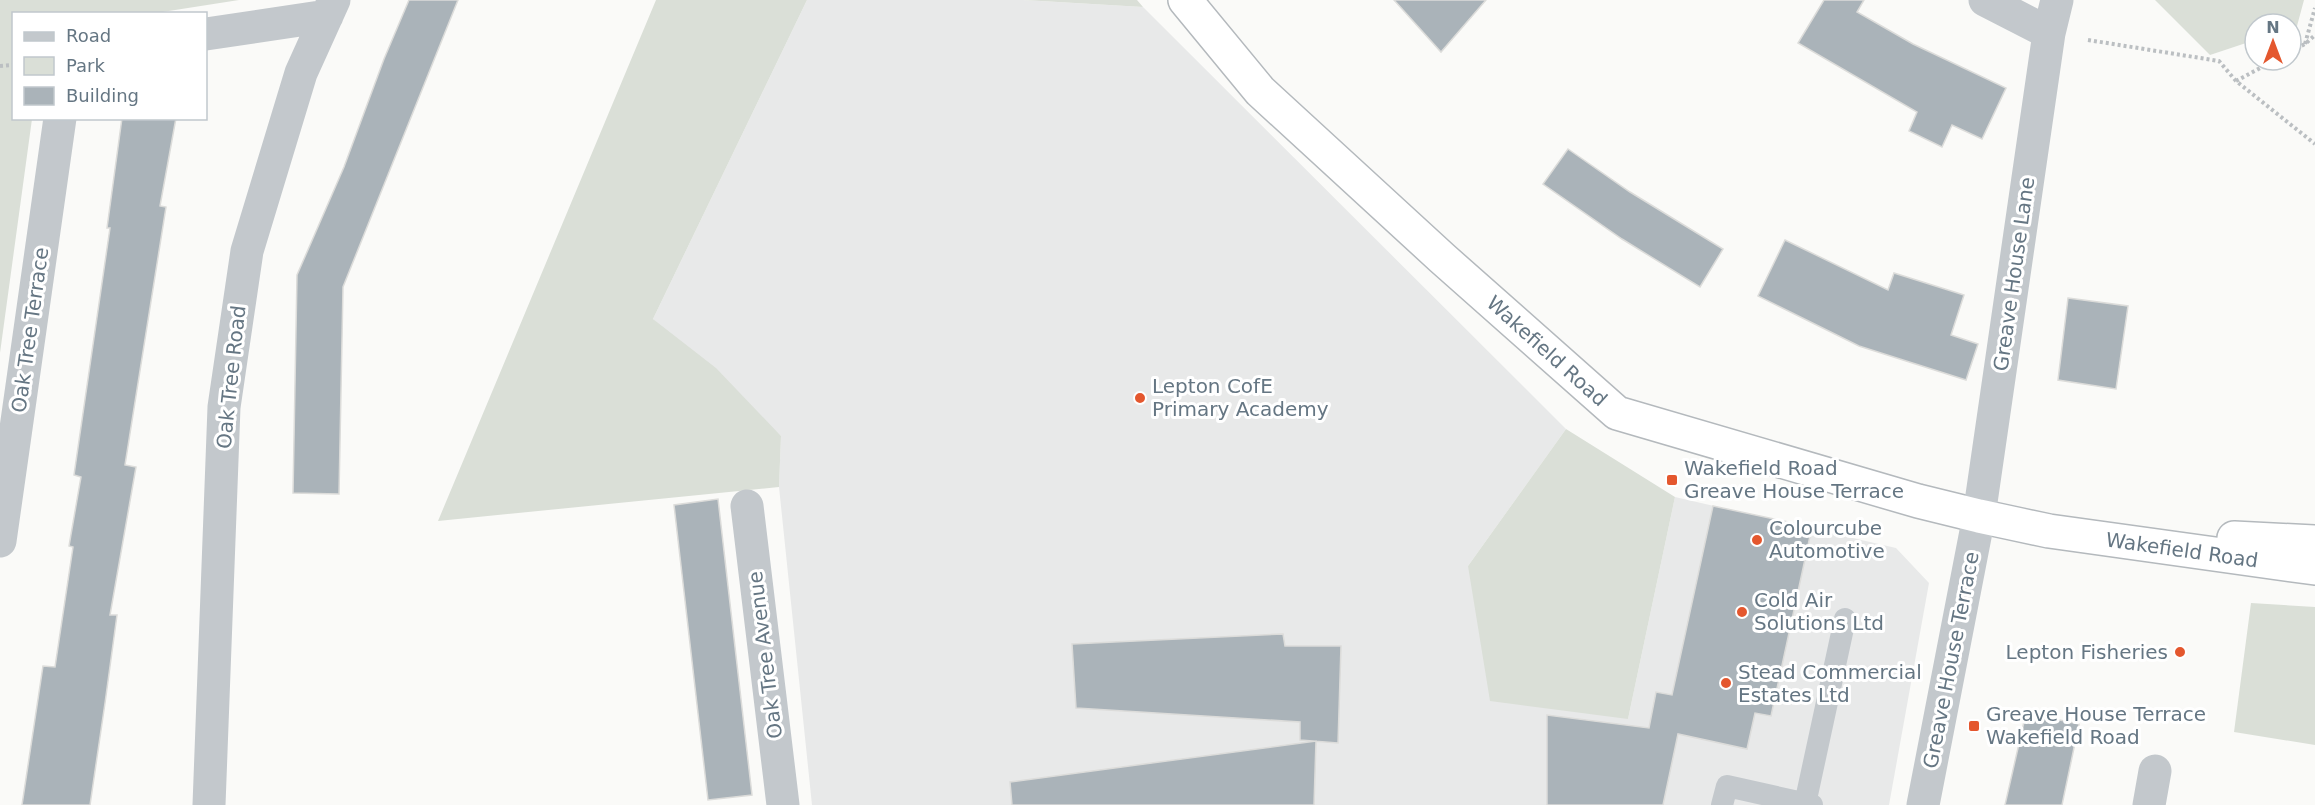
<svg xmlns="http://www.w3.org/2000/svg" width="2315" height="805" font-family="'DejaVu Sans',sans-serif">
<style>
.built{fill:#e8e9e9}
.green{fill:#dadfd7}
.building{fill:#aab3b9;stroke:#dcdcda;stroke-width:1.5}
.lines{fill:none;stroke-linecap:round;stroke-linejoin:round}
.highway-casing{stroke:#b4b9bd;stroke-width:36}
.path{stroke:#bbbfc2;stroke-width:4;stroke-dasharray:3 3;stroke-linecap:butt}
.lane{stroke:#c3c8cc;stroke-width:22}
.street{stroke:#c3c8cc;stroke-width:33}
.highway{stroke:#fff;stroke-width:33}
.poi-dot{fill:#e4572e;stroke:#fff;stroke-width:2}
.labels{text-anchor:middle;dominant-baseline:central;stroke-width:6;stroke-linejoin:round;paint-order:stroke}
.street-label{font-size:20px;fill:#657683;stroke:#fff}
.poi-label{font-size:20px;fill:#657683;stroke:#fff;text-anchor:start}
</style>
<rect width="100%" height="100%" fill="#fafaf8"/>
<path class="built" d="M 807,0 L 1023,0 L 1143,7 L 1566,429 L 1468,566 L 1628,719 L 1675,497 L 1896,548 L 1929,583 L 1889,805 L 812,805 L 779,487 L 781,436 L 653,319 Z"/>
<path class="green" d="M 0,0 L 239,0 L 156,13 L 14,14 L 14,118 L 32,119 L 0,353 Z
M 656,0 L 807,0 L 653,319 L 716,368 L 781,436 L 779,487 L 438,521 Z
M 1024,0 L 1137,0 L 1143,7 Z
M 2155,0 L 2304,0 L 2297,26 L 2291,28 L 2291,24 L 2255,24 L 2255,40 L 2210,55 Z
M 1566,429 L 1675,497 L 1628,719 L 1490,701 L 1468,566 Z
M 2251,603 L 2315,607 L 2315,745 L 2234,732 Z"/>
<path class="building" d="M 409,0 L 458,0 L 343,287 L 339,494 L 293,493 L 297,275 L 344,167 L 384,59 Z
M 1394,0 L 1486,0 L 1441,52 Z
M 1824,0 L 1864,0 L 1857,12 L 1913,44 L 2006,88 L 1982,139 L 1952,125 L 1942,147 L 1909,131 L 1917,112 L 1798,43 Z
M 122,118 L 176,118 L 160,206 L 166,207 L 125,465 L 136,467 L 110,615 L 117,615 L 105,703 L 90,805 L 22,805 L 43,666 L 55,667 L 73,547 L 69,546 L 81,477 L 74,475 L 110,228 L 107,228 Z
M 1568,149 L 1630,192 L 1723,249 L 1700,287 L 1622,239 L 1543,184 Z
M 1785,240 L 1888,290 L 1894,273 L 1964,295 L 1951,335 L 1978,344 L 1966,380 L 1859,346 L 1758,296 Z
M 2068,298 L 2128,306 L 2116,389 L 2058,380 Z
M 718,499 L 752,795 L 708,800 L 674,505 Z
M 1713,506 L 1812,527 L 1771,716 L 1755,713 L 1747,749 L 1678,734 L 1663,805 L 1547,805 L 1547,715 L 1649,728 L 1656,692 L 1672,695 Z
M 1283,634 L 1285,646 L 1341,646 L 1338,743 L 1300,740 L 1300,722 L 1076,708 L 1072,644 Z
M 2026,713 L 2079,724 L 2062,805 L 2005,805 Z
M 1316,741 L 1314,805 L 1012,805 L 1010,782 Z"/>
<g class="lines">
<defs>
<path id="highway" d="M 1185,0 L 1260,91 L 1442,258 L 1617,413 L 1918,501 L 1979,516 L 2049,531 L 2315,568
M 2234,538 L 2315,542"/>
</defs>
<use href="#highway" class="highway-casing"/>
<path class="path" d="M 2088,40 L 2219,61 L 2236,81 L 2315,144
M 2305,44 L 2315,8
M 2291,51 L 2305,44 L 2315,35
M 0,66 L 14,65
M 2236,81 L 2275,60"/>
<path class="lane" d="M 1805,804 L 1845,619
M 1722,805 L 1727,786 L 1812,805"/>
<path class="street" d="M 1985,0 L 2049,33
M 206,34 L 327,16
M 747,506 L 783,805
M 0,541 L 60,118
M 209,805 L 224,407 L 247,251 L 301,73 L 334,0
M 1923,805 L 1979,516 L 2049,33 L 2057,0
M 2149,805 L 2155,771"/>
<use href="#highway" class="highway"/>
</g>
<g class="poi-dot">
<circle cx="1140" cy="398" r="6"/>
<rect x="1666" y="474" width="12" height="12" rx="3"/>
<circle cx="1757" cy="540" r="6"/>
<circle cx="1742" cy="612" r="6"/>
<circle cx="2180" cy="652" r="6"/>
<circle cx="1726" cy="683" r="6"/>
<rect x="1968" y="720" width="12" height="12" rx="3"/>
</g>
<g class="labels">
<g class="street-label">
<text transform="translate(2014 274) rotate(-82)">Greave House Lane</text>
<text transform="translate(30 330) rotate(-82)">Oak Tree Terrace</text>
<text transform="translate(1547 351) rotate(42)">Wakefield Road</text>
<text transform="translate(231 377) rotate(-84)">Oak Tree Road</text>
<text transform="translate(2182 550) rotate(8)">Wakefield Road</text>
<text transform="translate(765 655) rotate(-97)">Oak Tree Avenue</text>
<text transform="translate(1951 660) rotate(-79)">Greave House Terrace</text>
</g>
<g class="poi-label">
<text x="1152" y="386">Lepton CofE<tspan x="1152" dy="23">Primary Academy</tspan></text>
<text x="1684" y="468">Wakefield Road<tspan x="1684" dy="23">Greave House Terrace</tspan></text>
<text x="1769" y="528">Colourcube<tspan x="1769" dy="23">Automotive</tspan></text>
<text x="1754" y="600">Cold Air<tspan x="1754" dy="23">Solutions Ltd</tspan></text>
<text x="2168" y="652" text-anchor="end">Lepton Fisheries</text>
<text x="1738" y="672">Stead Commercial<tspan x="1738" dy="23">Estates Ltd</tspan></text>
<text x="1986" y="714">Greave House Terrace<tspan x="1986" dy="23">Wakefield Road</tspan></text>
</g>
</g>
<rect x="12" y="12" width="195" height="108" fill="#ffffff" stroke="#c1c8cd" stroke-width="1.5"/>
<rect x="24" y="32" width="30" height="9" fill="#c3c8cc" stroke="#c1c8cd" stroke-width="1.5"/>
<text x="66" y="42" font-size="18" fill="#657683">Road</text>
<rect x="24" y="57" width="30" height="18" fill="#dadfd7" stroke="#c1c8cd" stroke-width="1.5"/>
<text x="66" y="72" font-size="18" fill="#657683">Park</text>
<rect x="24" y="87" width="30" height="18" fill="#aab3b9" stroke="#c1c8cd" stroke-width="1.5"/>
<text x="66" y="102" font-size="18" fill="#657683">Building</text>
<g transform="translate(2273 42)"><circle r="28" fill="#ffffff" stroke="#c1c8cd" stroke-width="1.5"/>
<path d="M0-4.5L10 22L0 15L-10 22Z" fill="#e4572e"/>
<text y="-9" font-size="16" font-weight="bold" text-anchor="middle" fill="#657683">N</text>
</g>
</svg>
